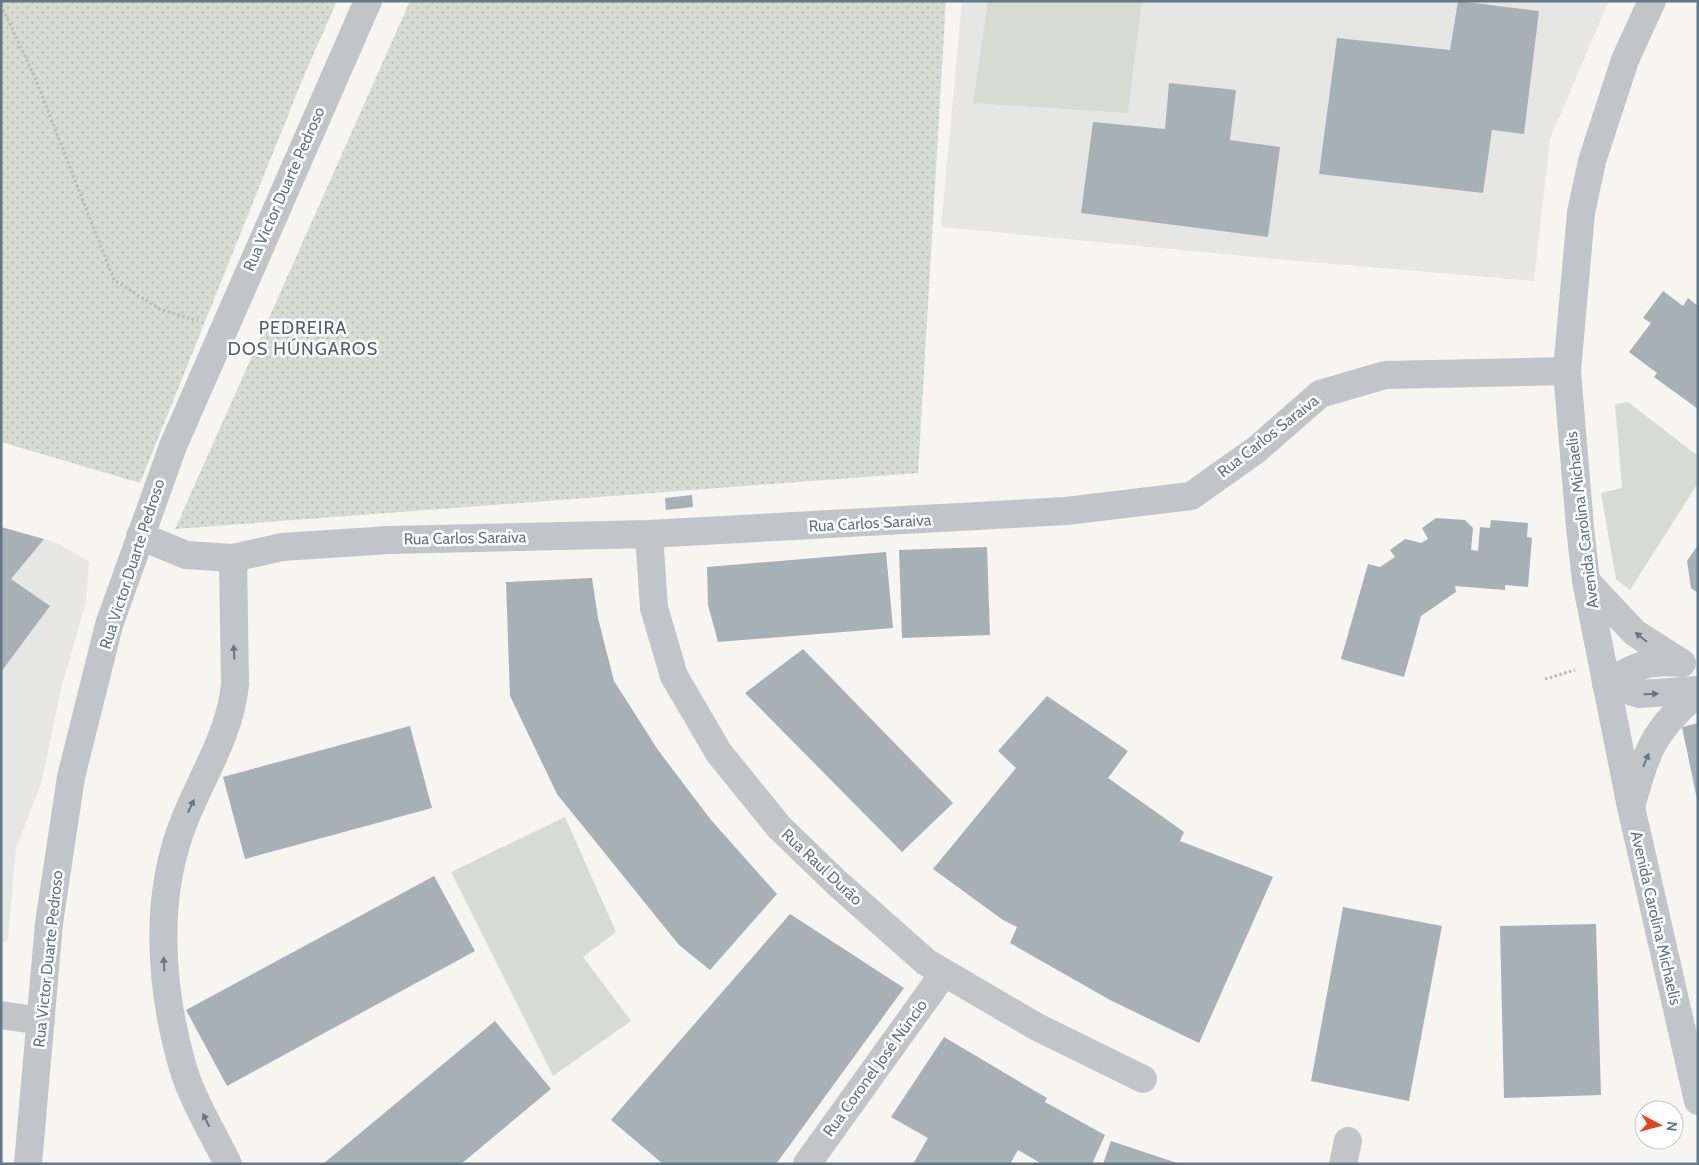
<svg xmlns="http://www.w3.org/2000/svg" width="1699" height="1165" font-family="Cabin,sans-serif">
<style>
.built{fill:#e6e7e5}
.grass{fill:url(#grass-dots)}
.garden{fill:#d7dcd3}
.building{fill:#a7b0b5}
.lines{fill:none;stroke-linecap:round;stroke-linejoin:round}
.path{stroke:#b8bcbe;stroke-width:3;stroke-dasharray:2.5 2.5;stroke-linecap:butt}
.minor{stroke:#c1c5c8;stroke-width:28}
.tertiary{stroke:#c1c5c8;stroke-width:28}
.oneway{fill:#647783}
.labels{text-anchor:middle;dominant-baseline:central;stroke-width:5;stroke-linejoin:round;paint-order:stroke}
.street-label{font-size:16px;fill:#647783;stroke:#fff}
.neighbourhood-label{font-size:18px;letter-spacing:1px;fill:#526068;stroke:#fff}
</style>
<defs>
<pattern id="grass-dots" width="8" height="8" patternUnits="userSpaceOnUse" patternTransform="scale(1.25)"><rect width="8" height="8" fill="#d7dcd3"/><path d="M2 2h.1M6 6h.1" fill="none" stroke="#b2b7b1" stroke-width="1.8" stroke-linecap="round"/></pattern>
</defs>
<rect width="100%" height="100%" fill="#f6f5f2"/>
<path class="built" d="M 962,1 L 1609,1 L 1550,139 L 1534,281 L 1286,260 L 941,227 Z
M 1,527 L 56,543 L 89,561 L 86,602 L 62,685 L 41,784 L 16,848 L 8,939 L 1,944 Z"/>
<path class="grass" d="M 1,1 L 337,1 L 306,71 L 140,483 L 1,442 Z
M 410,1 L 946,1 L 918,473 L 175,529 Z"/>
<path class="garden" d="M 988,1 L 1142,1 L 1128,113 L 973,103 Z
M 1628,402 L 1698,456 L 1698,483 L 1630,590 L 1616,579 L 1601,493 L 1622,488 L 1615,404 Z
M 565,817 L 616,932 L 583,957 L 631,1021 L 553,1076 L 451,872 Z"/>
<path class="building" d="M 1458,1 L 1539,11 L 1524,134 L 1492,130 L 1483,193 L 1319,174 L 1337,38 L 1450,50 Z
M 1169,83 L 1236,90 L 1230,140 L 1280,147 L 1268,237 L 1081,213 L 1093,122 L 1165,129 Z
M 1663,291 L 1683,306 L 1688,298 L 1698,306 L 1698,409 L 1654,377 L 1657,373 L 1629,352 L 1651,323 L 1643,318 Z
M 692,495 L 693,507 L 666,510 L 665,498 Z
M 1436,518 L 1465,520 L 1473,528 L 1471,550 L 1478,551 L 1480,527 L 1490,528 L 1491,520 L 1528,523 L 1527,537 L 1532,538 L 1528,587 L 1505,585 L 1505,590 L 1455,586 L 1456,592 L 1421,616 L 1404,677 L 1341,659 L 1368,564 L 1380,567 L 1395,557 L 1390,550 L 1405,539 L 1421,543 L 1428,539 L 1422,528 Z
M 1,527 L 44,539 L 11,579 L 50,606 L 1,672 Z
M 1698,545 L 1698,593 L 1691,588 L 1687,561 Z
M 987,547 L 990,635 L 902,638 L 899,550 Z
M 886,552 L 893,628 L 718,642 L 708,605 L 707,567 Z
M 592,578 L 598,618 L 614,681 L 658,750 L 711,820 L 777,894 L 710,970 L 679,945 L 557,794 L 510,696 L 506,582 Z
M 803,649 L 953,803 L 902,852 L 745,693 Z
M 1047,696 L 1128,751 L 1108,778 L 1184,832 L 1180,841 L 1273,877 L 1199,1043 L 1110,1000 L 1010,943 L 1017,927 L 1003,920 L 933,869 L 1016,768 L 998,751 Z
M 1698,723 L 1698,799 L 1697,799 L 1682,727 Z
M 410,726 L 432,808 L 245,859 L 223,777 Z
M 434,876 L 475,951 L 227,1086 L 186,1010 Z
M 1343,907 L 1442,926 L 1409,1101 L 1311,1081 Z
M 790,914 L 904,988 L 776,1164 L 663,1164 L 611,1120 Z
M 1596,924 L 1601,1095 L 1504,1098 L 1500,926 Z
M 495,1021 L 551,1089 L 461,1164 L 323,1164 Z
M 944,1037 L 1047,1098 L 1045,1102 L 1105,1135 L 1092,1164 L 1042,1164 L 1018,1150 L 1010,1164 L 913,1164 L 928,1138 L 891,1117 Z
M 1111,1141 L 1177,1163 L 1177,1164 L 1103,1164 Z"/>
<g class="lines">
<path class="path" d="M 1,5 L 36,80 L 114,280 L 160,309 L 198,321
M 1545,679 L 1575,670"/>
<path class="minor" d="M 649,534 L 654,608 L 674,676 L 719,753 L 779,827 L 837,883 L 926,962 L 1037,1027 L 1143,1079
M 140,536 L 186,555 L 233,558 L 282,547 L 389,540 L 649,534 L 1066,511 L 1191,496 L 1256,450 L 1320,394 L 1385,375 L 1567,371
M 1586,581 L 1635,633 L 1682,663
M 1606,684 C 1635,666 1647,660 1682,663
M 1606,684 L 1640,694 L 1698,690
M 1631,807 C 1646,753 1653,729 1698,693
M 1,1015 L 41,1021
M 28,1164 L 49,923 L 71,777 L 109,625 L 173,446 L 368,1
M 228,1164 C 213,1133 193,1101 183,1068 C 160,988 153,897 185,819 C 203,774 230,734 235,685 L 233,558
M 807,1164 L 944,973
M 1343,1164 L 1348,1141"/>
<path class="tertiary" d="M 1652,1 L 1625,60 L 1592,161 L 1581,213 L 1567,371 L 1580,527 L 1586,581 L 1631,807 L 1698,1101"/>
</g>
<defs><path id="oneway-solid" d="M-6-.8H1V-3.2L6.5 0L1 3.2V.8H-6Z" transform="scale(1.25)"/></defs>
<g class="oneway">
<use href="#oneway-solid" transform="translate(1641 637) rotate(-141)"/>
<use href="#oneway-solid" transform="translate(234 652) rotate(-93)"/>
<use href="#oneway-solid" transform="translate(1651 694) rotate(-1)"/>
<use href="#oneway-solid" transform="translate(1646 760) rotate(-67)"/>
<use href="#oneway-solid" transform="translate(191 806) rotate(-65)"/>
<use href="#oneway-solid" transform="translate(164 964) rotate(-93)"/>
<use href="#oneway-solid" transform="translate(206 1120) rotate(-116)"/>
</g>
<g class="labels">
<g class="street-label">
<text transform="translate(284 189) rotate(-66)">Rua Victor Duarte Pedroso</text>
<text transform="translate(1268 436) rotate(-38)">Rua Carlos Saraiva</text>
<text transform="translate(1582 520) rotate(-97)">Avenida Carolina Michaelis</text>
<text transform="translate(870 523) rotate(-3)">Rua Carlos Saraiva</text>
<text transform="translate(465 538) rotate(-1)">Rua Carlos Saraiva</text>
<text transform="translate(132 564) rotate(-72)">Rua Victor Duarte Pedroso</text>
<text transform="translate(822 867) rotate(43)">Rua Raul Durão</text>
<text transform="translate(1656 918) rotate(77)">Avenida Carolina Michaelis</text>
<text transform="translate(48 959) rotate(-84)">Rua Victor Duarte Pedroso</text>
<text transform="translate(875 1068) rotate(-54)">Rua Coronel José Núncio</text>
</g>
<g class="neighbourhood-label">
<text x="303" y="328">PEDREIRA<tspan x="303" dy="21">DOS HÚNGAROS</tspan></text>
</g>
</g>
<rect width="1699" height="1165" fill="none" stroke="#647783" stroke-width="5"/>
<g transform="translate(1659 1125) rotate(96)"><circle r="24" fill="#ffffff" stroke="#c1c9cd"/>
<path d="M0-4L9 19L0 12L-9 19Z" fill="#e54322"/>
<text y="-8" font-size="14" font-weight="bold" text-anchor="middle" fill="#647783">N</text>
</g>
</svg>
